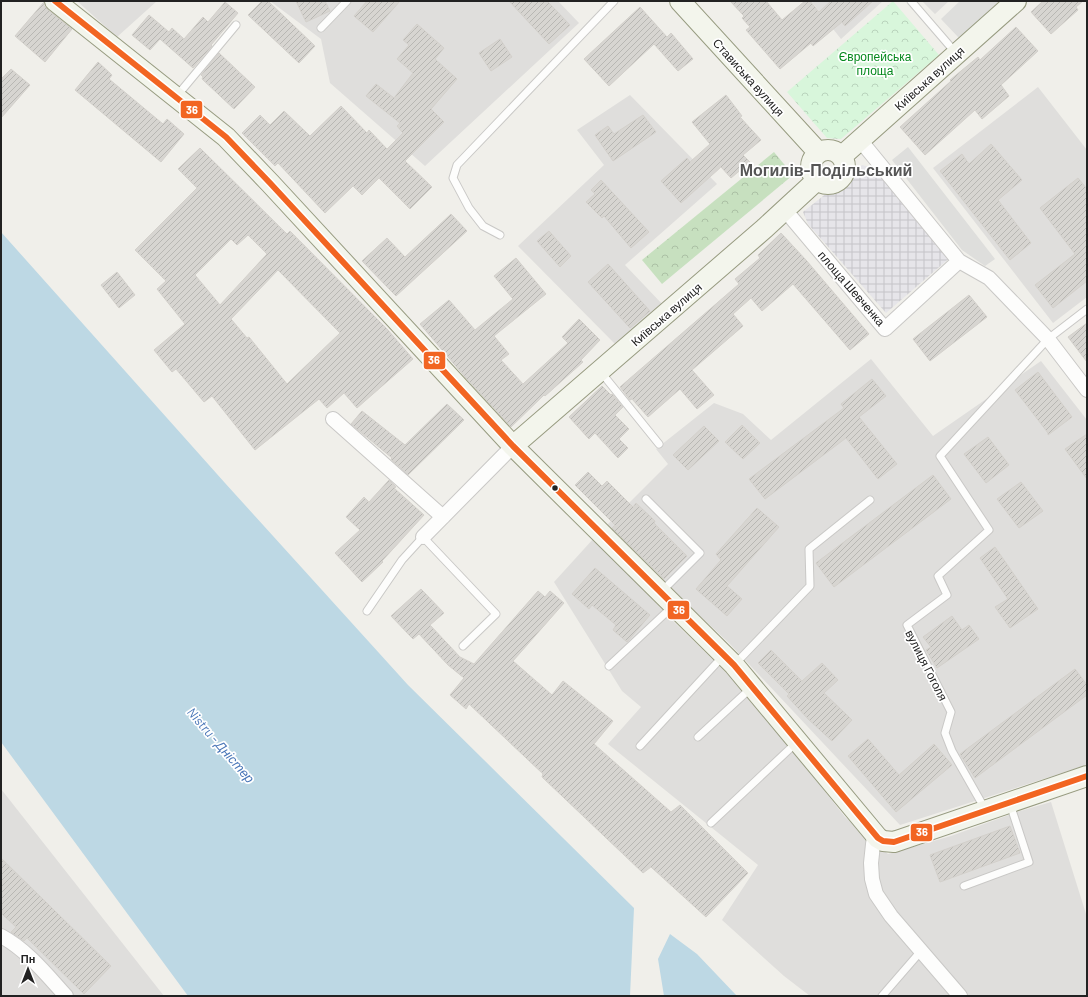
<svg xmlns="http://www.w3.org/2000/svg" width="1088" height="997" font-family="Barlow,sans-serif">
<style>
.residential{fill:#dfdedc}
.religious{fill:#dededc}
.forest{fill:url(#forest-crowns)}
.park{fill:url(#park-crowns)}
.plaza{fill:url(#plaza-grid)}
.water{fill:#bdd8e4}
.building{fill:url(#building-hatch);stroke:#d3d0cb;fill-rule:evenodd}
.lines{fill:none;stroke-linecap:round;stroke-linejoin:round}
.lane-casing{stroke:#c9c8c6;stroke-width:9}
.street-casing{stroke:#c9c8c6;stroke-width:16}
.secondary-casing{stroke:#979b80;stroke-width:22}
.lane{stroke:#fdfdfc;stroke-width:7}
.street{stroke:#fdfdfc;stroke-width:14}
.secondary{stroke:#f3f5ec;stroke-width:20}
.bus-1-casing{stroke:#fff;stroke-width:9}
.bus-1{stroke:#f26522;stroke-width:6}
.bus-dot{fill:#222;stroke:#fff;stroke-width:1.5}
.labels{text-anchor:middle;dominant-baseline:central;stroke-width:3.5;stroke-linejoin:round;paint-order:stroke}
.park-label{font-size:12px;fill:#06891e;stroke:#fff}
.street-label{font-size:12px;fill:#222;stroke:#fff}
.water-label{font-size:13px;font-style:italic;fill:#4875b7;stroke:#fff}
.district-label{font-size:16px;font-weight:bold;fill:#555;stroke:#fff}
.line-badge{stroke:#fff;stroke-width:1.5}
.badge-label{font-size:11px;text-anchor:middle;font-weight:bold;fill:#fff}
</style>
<defs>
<pattern id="forest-crowns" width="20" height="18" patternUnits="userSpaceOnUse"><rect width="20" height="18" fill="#c7e0bf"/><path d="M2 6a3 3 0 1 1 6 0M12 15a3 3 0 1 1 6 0" fill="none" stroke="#abc0a4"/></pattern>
<pattern id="park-crowns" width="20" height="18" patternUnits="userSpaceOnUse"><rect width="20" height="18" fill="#d8f6db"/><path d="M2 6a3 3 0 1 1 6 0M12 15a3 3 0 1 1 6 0" fill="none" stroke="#b9d3bc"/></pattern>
<pattern id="plaza-grid" width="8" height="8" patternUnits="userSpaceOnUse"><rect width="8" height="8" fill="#e6e5e9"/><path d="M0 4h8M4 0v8" fill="none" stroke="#c5c4c8"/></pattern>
<pattern id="building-hatch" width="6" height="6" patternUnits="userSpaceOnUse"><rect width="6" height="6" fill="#d7d5d1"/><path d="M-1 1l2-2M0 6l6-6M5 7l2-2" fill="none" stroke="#b8b7b3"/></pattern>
</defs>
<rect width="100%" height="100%" fill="#f0efea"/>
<path class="residential" d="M 77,1 L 157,1 L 117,37 Z
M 270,1 L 558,1 L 579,23 L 425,166 L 330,83 L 321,39 Z
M 811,1 L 883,1 L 841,39 Z
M 922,1 L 949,1 L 935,14 Z
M 1038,87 L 1087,150 L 1087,297 L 1053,323 L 933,168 Z
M 630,95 L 717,184 L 625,265 L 664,306 L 617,346 L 518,246 L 604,165 L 577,130 Z
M 871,359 L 933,436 L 1041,361 L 1087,420 L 1087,765 L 900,825 L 729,643 L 605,527 L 668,464 L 656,449 L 714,403 L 743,414 L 771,440 Z
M 594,538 L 672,620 L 750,696 L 845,817 L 888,854 L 951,836 L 1017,812 L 1051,802 L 1086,914 L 1087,996 L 810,996 L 784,976 L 722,920 L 758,865 L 608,744 L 641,707 L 622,691 L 554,582 Z
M 1,789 L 164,996 L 1,996 Z"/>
<path class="religious" d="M 960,1 L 1000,1 L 959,38 L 941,19 Z
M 908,147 L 995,259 L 985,266 L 962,250 L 892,160 Z"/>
<path class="forest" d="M 774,152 L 793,175 L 662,284 L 642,260 Z"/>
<path class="park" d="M 893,1 L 939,55 L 841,139 L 827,138 L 787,92 Z"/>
<path class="plaza" d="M 862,165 L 877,169 L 952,256 L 886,313 L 808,224 L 803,212 Z"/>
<path class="water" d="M 1,232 L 225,483 L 408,685 L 634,908 L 630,996 L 188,996 L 1,742 Z
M 670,934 L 697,954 L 737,996 L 664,996 L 658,959 Z"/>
<path class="building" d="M 262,1 L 268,1 L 315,46 L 299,63 L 248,15 Z
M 296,1 L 325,1 L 330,11 L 306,22 Z
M 367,1 L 400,1 L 373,32 L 354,16 Z
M 509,1 L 547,1 L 570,25 L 549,44 Z
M 730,1 L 766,1 L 782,20 L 805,1 L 810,1 L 819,12 L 831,1 L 873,1 L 845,26 L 842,22 L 813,46 L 811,43 L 780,69 L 746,30 L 750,27 L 742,18 L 744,16 Z
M 1043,1 L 1083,1 L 1076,7 L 1078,10 L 1051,34 L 1031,12 Z
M 44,2 L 44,6 L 48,10 L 72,29 L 45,62 L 15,36 Z
M 225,2 L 238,13 L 211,45 L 212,46 L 193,68 L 160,39 L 150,50 L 132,35 L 149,15 L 169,32 L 172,28 L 184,39 L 203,17 L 208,22 Z
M 640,7 L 667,37 L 671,33 L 693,59 L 678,71 L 654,44 L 609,86 L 584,59 Z
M 417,24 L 444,48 L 435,59 L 457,79 L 431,109 L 444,122 L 405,161 L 432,187 L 410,209 L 379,178 L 362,195 L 353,186 L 325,213 L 278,163 L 275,166 L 242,133 L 260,115 L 270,125 L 284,111 L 310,136 L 341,106 L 367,133 L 369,130 L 387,149 L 403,133 L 397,126 L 400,123 L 366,96 L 376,84 L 394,98 L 413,73 L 397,59 L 409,45 L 403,40 Z
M 1016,27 L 1038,51 L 1001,85 L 1009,96 L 982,119 L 975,110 L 925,155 L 900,127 L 951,81 L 950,80 L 978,57 L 980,60 Z
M 500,39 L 512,57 L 491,71 L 479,53 Z
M 219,53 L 255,87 L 234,109 L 202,79 L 203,77 L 201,75 Z
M 98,62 L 112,75 L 109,79 L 163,124 L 167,119 L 184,134 L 161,162 L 75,90 Z
M 11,69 L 30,85 L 1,118 L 1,79 Z
M 726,95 L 742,116 L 740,117 L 761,140 L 743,155 L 750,162 L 731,178 L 721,167 L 681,203 L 661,181 L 687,158 L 690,162 L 710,144 L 692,122 Z
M 643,115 L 656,132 L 613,161 L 595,135 L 608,126 L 614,134 Z
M 991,144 L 1022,180 L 998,200 L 1031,243 L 1010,260 L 940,171 L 962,154 L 969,164 Z
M 200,148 L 287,234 L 290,231 L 387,329 L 413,359 L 357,408 L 344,393 L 327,408 L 319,399 L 255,450 L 212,396 L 204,402 L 176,369 L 172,372 L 154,350 L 185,324 L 157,289 L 166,281 L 135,250 L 197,188 L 178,169 ZM 248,235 L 267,254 L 220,305 L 195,275 L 231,239 L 237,245 ZM 278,270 L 340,333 L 287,384 L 249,337 L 247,338 L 231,319 Z
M 1078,178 L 1087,189 L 1087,281 L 1053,308 L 1035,285 L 1075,254 L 1040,208 Z
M 601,180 L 649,232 L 631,248 L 604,216 L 602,218 L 586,202 L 595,194 L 591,190 Z
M 451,214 L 467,231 L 396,296 L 362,261 L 387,238 L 405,257 Z
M 549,231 L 571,256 L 560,267 L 537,241 Z
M 781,233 L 806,260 L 869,334 L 850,350 L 793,284 L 762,311 L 751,298 L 733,314 L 743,326 L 692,370 L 714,395 L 697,409 L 680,389 L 648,417 L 632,399 L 630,400 L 620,387 L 739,284 L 735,279 L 760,258 L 758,255 Z
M 516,258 L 546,294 L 494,336 L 509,354 L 501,360 L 523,384 L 568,343 L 562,337 L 579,319 L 600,340 L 581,360 L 583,362 L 545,396 L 544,395 L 511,427 L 466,378 L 420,324 L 449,300 L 475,330 L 513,299 L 494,276 Z
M 608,264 L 650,311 L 630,328 L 588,282 Z
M 117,272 L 135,295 L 119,308 L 101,285 Z
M 969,295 L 987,317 L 930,361 L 913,339 Z
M 1087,323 L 1087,362 L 1068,337 Z
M 1038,372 L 1072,417 L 1048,435 L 1048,433 L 1015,390 Z
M 872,379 L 886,396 L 859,417 L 897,464 L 878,479 L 846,438 L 765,499 L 749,479 L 844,408 L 841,404 Z
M 602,386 L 611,395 L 612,394 L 623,407 L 615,415 L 629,429 L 619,439 L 628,448 L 618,458 L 595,433 L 589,439 L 569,417 Z
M 447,404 L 464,420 L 408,475 L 391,459 L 392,458 L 351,424 L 362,411 L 405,445 Z
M 742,425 L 760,443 L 743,459 L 725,442 Z
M 704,426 L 719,441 L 688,470 L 673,455 Z
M 1087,434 L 1087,479 L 1065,449 Z
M 988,437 L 1009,465 L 986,483 L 964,454 Z
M 588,472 L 602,486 L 607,481 L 633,507 L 636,503 L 655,521 L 654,523 L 687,556 L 664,579 L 612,528 L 615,525 L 575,485 Z
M 933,475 L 951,499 L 834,587 L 816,563 Z
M 389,480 L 396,487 L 394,488 L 424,515 L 382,561 L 383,562 L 362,582 L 335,553 L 360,530 L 346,517 L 364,497 L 369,502 Z
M 1021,482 L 1043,511 L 1019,528 L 997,499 Z
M 757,508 L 779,527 L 727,586 L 742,599 L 727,616 L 696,589 L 721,560 L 716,554 Z
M 995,547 L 1038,609 L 1010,628 L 995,607 L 1008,599 L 980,558 Z
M 595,568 L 650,615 L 627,642 L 613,630 L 616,625 L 592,605 L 589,609 L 572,594 Z
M 421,589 L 444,613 L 430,625 L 460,657 L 474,664 L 538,591 L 545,597 L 550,591 L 564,603 L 513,661 L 552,695 L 563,681 L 613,721 L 594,744 L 671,812 L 680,805 L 748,873 L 706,917 L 651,867 L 643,873 L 542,777 L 543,774 L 469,704 L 466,709 L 450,695 L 464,678 L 448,665 L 419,634 L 413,639 L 391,616 Z
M 952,616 L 962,630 L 969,625 L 979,639 L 937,668 L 926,650 L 931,647 L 923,637 Z
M 771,650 L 802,681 L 822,663 L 838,680 L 824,693 L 852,720 L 832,741 L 808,719 L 787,696 L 789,694 L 758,663 Z
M 1075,669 L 1087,685 L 1087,695 L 975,778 L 960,754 Z
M 868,739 L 899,775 L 934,744 L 952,765 L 896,812 L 848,756 Z
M 1010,826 L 1020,853 L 940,882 L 930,855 Z
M 1,858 L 111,966 L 84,994 L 27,938 L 24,941 L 11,932 L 16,927 L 1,913 Z"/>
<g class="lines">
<defs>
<path id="lane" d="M 911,1 L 955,52
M 321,28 L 347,1
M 176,97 L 236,25
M 500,235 L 483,226 L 469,208 L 453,178 L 457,165 L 614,1
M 600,371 L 659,444
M 646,499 L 700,553 L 662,591
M 367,611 L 402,560 L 423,537 L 496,614 L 463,646
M 735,664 L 810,586 L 809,549 L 870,500
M 609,666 L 673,606
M 698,737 L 751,688
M 640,746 L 724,655
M 985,809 L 952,751 L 945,733 L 951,712 L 907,625 L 947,595 L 938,576 L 989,530 L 940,456 L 1048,339 L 1087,309
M 711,823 L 797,742
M 964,886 L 1029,862 L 1010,804
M 882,996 L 921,951"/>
<path id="street" d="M 860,140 L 959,261 L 989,278 L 1048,339 L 1087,390
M 785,210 L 885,329 L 959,261
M 333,419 L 443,517
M 423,537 L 513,446
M 874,835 L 871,863 L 872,879 L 876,894 L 891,916 L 960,996
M 1,936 C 27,950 46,974 66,996"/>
<path id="secondary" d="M 55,1 L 226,137 L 270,183 L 513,446 L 734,665 L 878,838 L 883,841 L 894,842 L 1087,776
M 680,1 L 818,152
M811 167a17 17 0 1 1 34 0a17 17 0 1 1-34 0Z
M 842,156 L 1016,1
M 513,446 L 765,228 L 817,180"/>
</defs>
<use href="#lane" class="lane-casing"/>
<use href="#street" class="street-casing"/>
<use href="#secondary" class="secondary-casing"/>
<use href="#lane" class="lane"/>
<use href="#street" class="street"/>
<use href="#secondary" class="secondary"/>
<defs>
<path id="bus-1" d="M 55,1 L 226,137 L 270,183 L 513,446 L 734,665 L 878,838 L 883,841 L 894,842 L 1087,776"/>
</defs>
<use href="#bus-1" class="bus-1-casing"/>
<use href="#bus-1" class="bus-1"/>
</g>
<circle class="bus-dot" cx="555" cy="488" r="3.5"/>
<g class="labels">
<g class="park-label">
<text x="875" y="56">Європейська<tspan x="875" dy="14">площа</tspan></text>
</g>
<g class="street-label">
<text transform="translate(749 77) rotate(48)">Стависька вулиця</text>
<text transform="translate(929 78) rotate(-42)">Київська вулиця</text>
<text transform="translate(852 288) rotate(49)">площа Шевченка</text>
<text transform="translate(666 314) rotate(-41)">Київська вулиця</text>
<text transform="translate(927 665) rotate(63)">вулиця Гоголя</text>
</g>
<g class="water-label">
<text transform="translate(221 745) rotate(49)">Nistru - Дністер</text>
</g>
<g class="district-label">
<text x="826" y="169">Могилів-Подільський</text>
</g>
</g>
<g class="line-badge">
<rect x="180" y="100" width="23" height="19" rx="4" fill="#f26522"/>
<rect x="423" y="351" width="23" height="19" rx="4" fill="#f26522"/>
<rect x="667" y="600" width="23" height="20" rx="4" fill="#f26522"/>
<rect x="910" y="823" width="23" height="19" rx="4" fill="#f26522"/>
</g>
<g class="badge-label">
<text x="192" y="114">36</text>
<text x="434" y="364">36</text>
<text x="679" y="614">36</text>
<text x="922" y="836">36</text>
</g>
<rect width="1088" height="997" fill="none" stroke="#222222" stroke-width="4"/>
<g transform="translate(28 969)" stroke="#ffffff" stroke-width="3" paint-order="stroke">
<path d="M0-3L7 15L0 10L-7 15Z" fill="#222222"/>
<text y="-6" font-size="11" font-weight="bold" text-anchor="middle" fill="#222222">Пн</text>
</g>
</svg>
